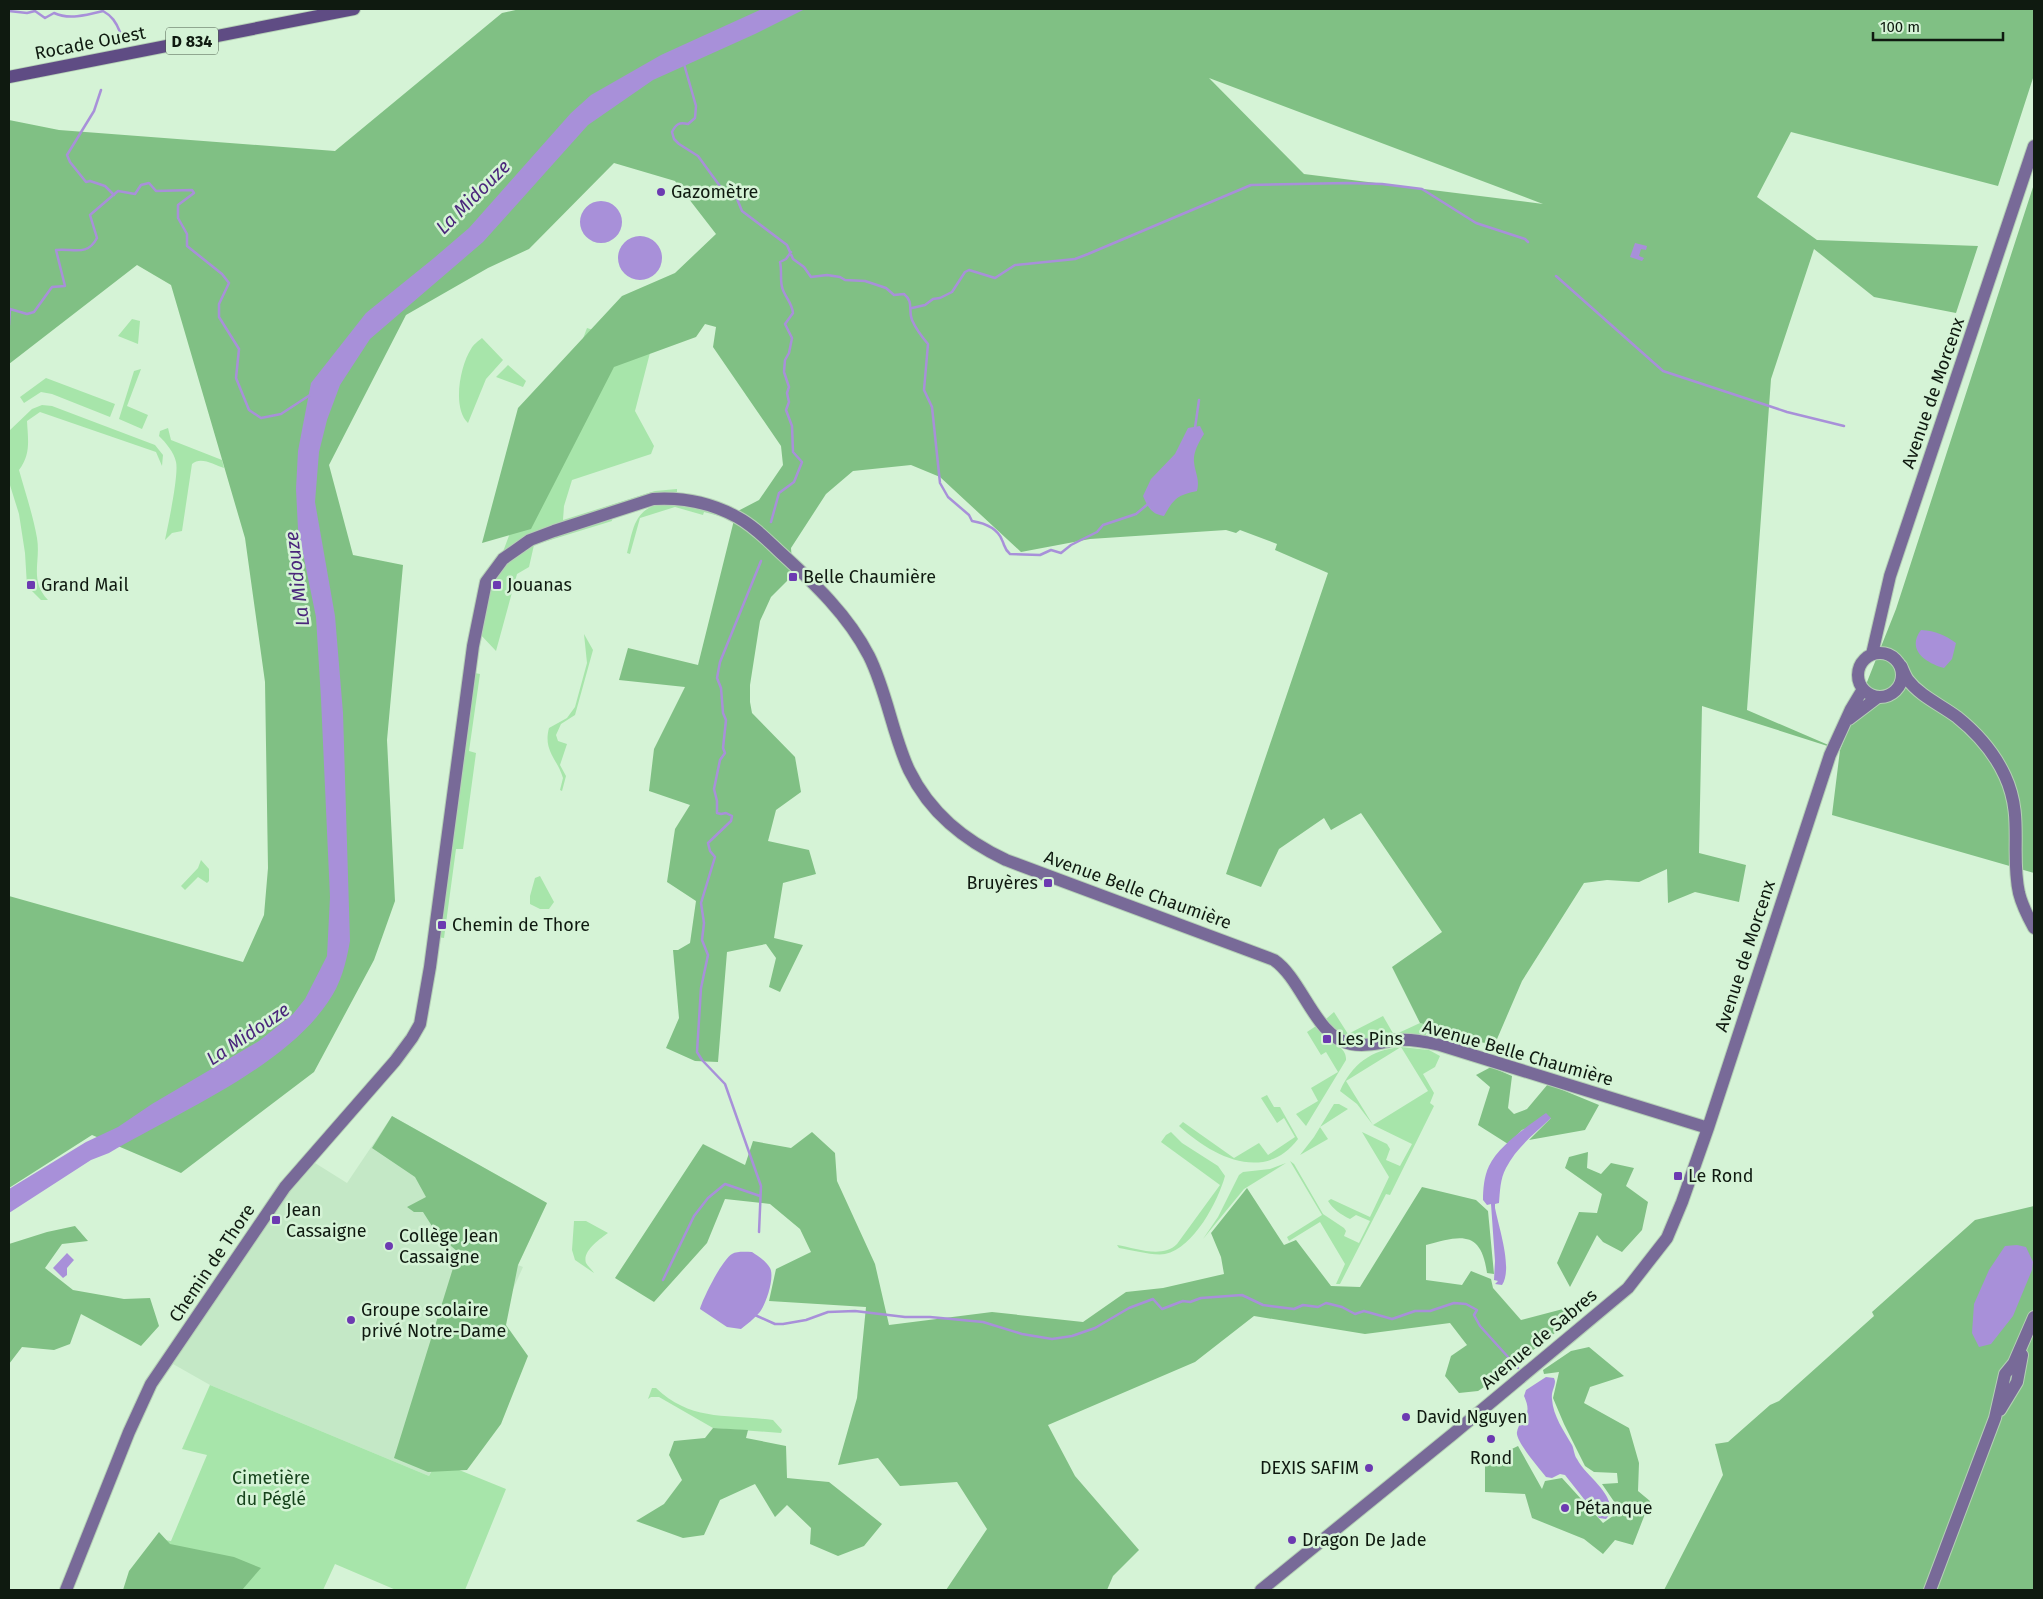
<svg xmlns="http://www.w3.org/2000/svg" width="2043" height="1599" font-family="'Fira Sans',sans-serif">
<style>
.built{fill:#c4e8c6}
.green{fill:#a7e5aa}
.forest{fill:#80c084;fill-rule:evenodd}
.water{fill:#a890d9}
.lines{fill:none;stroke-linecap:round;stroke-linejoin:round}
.stream{stroke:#a890d9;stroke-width:2.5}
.secondary-casing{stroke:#b5d0b6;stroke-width:14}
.primary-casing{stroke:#b5d0b6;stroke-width:14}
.secondary{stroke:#786a98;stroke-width:12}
.primary{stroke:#5f4c84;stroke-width:12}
.poi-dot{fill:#6c3ab1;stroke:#d5f3d6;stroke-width:2}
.labels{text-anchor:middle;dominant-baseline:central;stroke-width:5;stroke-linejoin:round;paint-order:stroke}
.shield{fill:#d5f3d6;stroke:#4a5b4b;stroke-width:1}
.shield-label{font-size:16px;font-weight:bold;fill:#0f1a10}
.street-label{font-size:18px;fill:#0f1a10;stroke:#d5f3d6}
.poi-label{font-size:18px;fill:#0f1a10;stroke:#d5f3d6;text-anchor:start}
.park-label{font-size:18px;fill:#15421b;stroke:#d5f3d6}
.water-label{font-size:19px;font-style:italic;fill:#4a267b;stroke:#d5f3d6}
</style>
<rect width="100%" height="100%" fill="#d5f3d6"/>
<path class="built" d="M 392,1116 L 547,1203 L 518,1265 L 523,1267 L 429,1476 L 210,1385 L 173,1364 L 283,1198 L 315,1163 L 347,1183 Z"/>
<path class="green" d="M 132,319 L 140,321 L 138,344 L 118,336 Z
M 587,328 L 651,349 L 635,411 L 654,446 L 651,454 L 572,480 L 564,506 L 563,520 L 655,491 L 677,489 L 677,493 L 656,495 L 501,557 Z
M 482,338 L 503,360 L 486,379 L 468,423 C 452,408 460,366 471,349 C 473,345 478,341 482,338 Z
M 508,365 L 526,381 L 523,387 L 496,377 Z
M 141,369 L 127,406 L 148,415 L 142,429 L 119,419 L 134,371 Z
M 46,378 L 115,404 L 110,417 L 52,394 L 41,392 L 24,403 L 20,397 Z
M 42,405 L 52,406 L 155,445 L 163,455 L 162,466 L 156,452 L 40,412 L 27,421 C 28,440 31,454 19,470 C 25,492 33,515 37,538 C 41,562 29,580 48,600 L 41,600 L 27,586 L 25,553 L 19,514 L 9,482 L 9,450 L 10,448 L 9,431 L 32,409 Z
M 168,428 L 171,440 L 222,460 L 224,468 C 214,465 201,456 192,464 L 182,531 L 172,533 L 165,540 C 168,526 179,474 176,462 C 174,452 166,443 159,436 L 160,431 Z
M 658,504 C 681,504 707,507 727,518 L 704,512 L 703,515 L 675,507 L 640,518 L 630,554 L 627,553 C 633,531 633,512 658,504 Z
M 611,517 L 612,521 L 534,545 L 529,567 L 517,574 L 496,651 L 479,633 L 491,587 L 502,566 L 534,543 Z
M 584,634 L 593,650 L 575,715 L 561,724 L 556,735 L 558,741 L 567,744 L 560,765 L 566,776 L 562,791 L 560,790 L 563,778 C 557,758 543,751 549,728 L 567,718 L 575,707 L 587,663 Z
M 475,673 L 480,674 L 469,751 L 476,753 L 463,849 L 456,849 L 444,938 L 437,937 Z
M 201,860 L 209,869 L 209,881 L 207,883 L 198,877 L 185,890 L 181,886 L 198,868 Z
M 540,876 L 554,902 L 549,909 L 540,909 L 530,904 L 530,896 L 535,878 Z
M 1334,1012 L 1348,1034 L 1383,1016 L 1394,1035 L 1420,1023 L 1429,1026 L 1425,1037 L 1354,1039 L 1335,1030 L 1326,1019 Z
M 1316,1026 C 1319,1029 1321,1033 1324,1036 C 1332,1044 1347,1047 1346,1060 L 1306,1126 L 1296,1114 L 1318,1101 L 1311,1088 L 1338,1072 L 1326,1052 L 1321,1055 L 1307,1032 Z
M 1401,1047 L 1429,1050 L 1440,1056 L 1435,1067 L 1423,1074 L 1434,1093 L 1430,1103 L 1434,1106 L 1390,1195 L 1386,1194 L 1340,1284 L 1336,1284 L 1345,1264 L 1320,1222 L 1289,1241 L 1287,1237 L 1322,1215 L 1290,1161 L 1294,1164 L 1323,1214 L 1344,1228 L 1346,1231 L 1344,1236 L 1359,1243 L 1370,1221 L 1356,1215 L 1350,1219 C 1340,1214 1334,1210 1328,1201 L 1331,1199 L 1370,1217 L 1389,1177 L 1362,1132 L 1387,1144 L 1390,1149 L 1386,1160 L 1400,1166 L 1412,1144 L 1373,1125 L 1428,1091 Z
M 1401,1047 L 1346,1081 L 1373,1125 L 1357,1104 L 1340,1091 C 1352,1064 1371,1050 1401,1047 Z
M 1267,1095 L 1274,1107 L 1280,1107 L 1298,1139 C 1264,1184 1212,1156 1179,1126 L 1183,1122 L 1234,1158 L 1259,1143 L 1268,1155 L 1295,1137 L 1284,1118 L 1277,1123 L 1261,1098 Z
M 1334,1104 L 1339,1104 L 1348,1109 L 1320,1127 L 1328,1139 L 1300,1155 L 1314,1137 Z
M 1171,1132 L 1182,1143 L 1218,1166 L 1225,1176 C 1218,1201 1194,1248 1165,1254 C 1154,1256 1131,1250 1119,1248 L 1117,1245 C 1136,1248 1162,1259 1177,1244 L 1220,1185 L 1161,1142 L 1166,1135 Z
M 1286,1163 L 1244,1189 L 1203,1239 L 1218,1217 L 1239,1175 L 1243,1172 L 1270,1169 Z
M 574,1221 L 586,1221 L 608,1233 C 600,1239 582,1251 586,1263 C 588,1266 592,1270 594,1273 L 575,1260 L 572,1250 Z
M 210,1385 L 429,1476 L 437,1461 L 506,1489 L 465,1590 L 396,1590 L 335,1564 L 323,1590 L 214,1590 L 159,1539 L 171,1541 L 207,1455 L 182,1449 Z
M 652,1388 L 656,1388 C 691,1422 729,1414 773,1420 L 782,1430 L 781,1433 L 713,1428 L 659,1397 L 651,1397 L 648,1399 Z"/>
<path class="forest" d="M 520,9 L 2034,9 L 2034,75 L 1998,186 L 1791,132 L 1757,197 L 1817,240 L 1978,246 L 1956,313 L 1874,297 L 1814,249 L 1771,379 L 1747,710 L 1840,750 L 1896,609 L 2034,184 L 2034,873 L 1832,815 L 1840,750 L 1702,706 L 1699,853 L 1746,865 L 1739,902 L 1695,892 L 1668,903 L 1667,869 L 1639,882 L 1607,880 L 1584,883 L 1522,981 L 1494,1046 L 1420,1023 L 1392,967 L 1442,932 L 1361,813 L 1331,830 L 1324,818 L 1279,849 L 1261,887 L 1226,874 L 1328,573 L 1275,550 L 1277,544 L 1240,530 L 1236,533 L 1226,530 L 1090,539 L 1021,552 L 940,477 L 911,465 L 853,471 L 826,494 L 791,548 L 793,575 L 771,597 L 760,621 L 750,685 L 750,702 L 752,713 L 795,757 L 801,792 L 776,810 L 768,841 L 809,850 L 816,874 L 783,883 L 774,938 L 803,945 L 780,992 L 769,987 L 776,958 L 766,944 L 727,952 L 718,1062 L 695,1061 L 666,1048 L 679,1018 L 673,950 L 678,950 L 690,943 L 696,901 L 667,882 L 675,829 L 690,805 L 649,791 L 654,749 L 685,687 L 619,680 L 628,648 L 698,665 L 736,512 L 759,500 L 783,465 L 781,446 L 713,347 L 716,327 L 705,324 L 696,337 L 614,367 L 531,529 L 482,543 L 518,408 L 622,296 L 675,273 L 716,234 L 675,181 L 614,163 L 529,249 L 488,268 L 406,315 L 329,465 L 353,555 L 403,565 L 387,740 L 395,901 L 374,960 L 314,1072 L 181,1173 L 92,1135 L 9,1188 L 9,896 L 243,962 L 264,915 L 268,868 L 265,682 L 245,538 L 171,285 L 137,265 L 9,364 L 9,120 L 59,130 L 335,151 L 502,13 ZM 1209,78 L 1543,204 L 1304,174 Z
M 1491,1067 L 1512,1076 L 1508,1108 L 1514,1114 L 1527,1109 L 1548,1084 L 1599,1105 L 1585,1130 L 1529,1140 L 1551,1118 L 1522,1130 L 1508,1144 L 1478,1125 L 1490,1087 L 1476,1075 Z
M 392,1116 L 547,1203 L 518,1265 L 506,1325 L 528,1356 L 501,1424 L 467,1470 L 428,1472 L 394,1458 L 458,1252 L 437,1234 L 423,1212 L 414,1212 L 407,1207 L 426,1197 L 415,1177 L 372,1148 Z
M 812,1132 L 835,1153 L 837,1181 L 875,1264 L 889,1325 L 992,1312 L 1083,1322 L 1126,1292 L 1163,1288 L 1224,1274 L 1221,1257 L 1211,1233 L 1247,1188 L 1284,1245 L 1296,1240 L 1331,1286 L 1360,1287 L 1422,1187 L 1476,1200 L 1488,1211 L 1494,1274 L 1487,1273 C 1481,1229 1460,1236 1426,1245 L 1426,1280 L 1462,1285 L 1471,1271 L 1491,1279 L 1493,1288 L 1521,1320 L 1563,1309 L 1579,1314 L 1495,1380 L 1478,1391 L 1459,1393 L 1445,1376 L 1451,1356 L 1467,1345 L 1450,1323 L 1365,1334 L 1254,1316 L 1195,1362 L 1048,1425 L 1075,1476 L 1139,1550 L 1113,1576 L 1107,1590 L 946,1590 L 987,1529 L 957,1482 L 900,1486 L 878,1458 L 838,1465 L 857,1398 L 866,1307 L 769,1301 L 776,1269 L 811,1252 L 800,1229 L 770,1204 L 725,1199 L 707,1243 L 654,1302 L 615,1278 L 703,1144 L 745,1165 L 753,1141 L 791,1148 Z
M 1588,1152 L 1587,1168 L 1601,1174 L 1611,1163 L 1634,1168 L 1626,1186 L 1648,1202 L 1642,1230 L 1622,1252 L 1603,1242 L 1597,1235 L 1570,1287 L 1557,1263 L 1579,1212 L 1597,1213 L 1602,1194 L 1565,1168 L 1569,1157 Z
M 2034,1206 L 2034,1590 L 1664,1590 L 1723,1475 L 1715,1444 L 1728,1442 L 1770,1405 L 1779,1401 L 1874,1316 L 1872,1312 L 1975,1220 Z
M 75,1226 L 88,1241 L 62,1244 L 45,1268 L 73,1290 L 124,1299 L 150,1298 L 159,1326 L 141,1346 L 81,1314 L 70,1344 L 54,1350 L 22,1347 L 9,1364 L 9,1244 L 47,1232 Z
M 1589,1347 L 1624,1376 L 1590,1387 L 1584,1403 L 1629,1428 L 1639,1463 L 1638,1491 L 1650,1501 L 1633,1545 L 1615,1540 L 1603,1554 L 1584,1539 L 1532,1518 L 1525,1494 L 1485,1492 L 1485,1456 L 1497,1456 L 1518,1446 L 1542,1489 L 1545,1481 L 1562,1478 L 1603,1523 L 1613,1516 L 1615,1503 L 1602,1484 L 1618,1483 L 1617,1473 L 1594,1472 L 1585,1466 L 1564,1424 L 1553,1398 L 1559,1372 L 1544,1374 L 1543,1370 L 1571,1351 Z
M 713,1428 L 748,1430 L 746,1438 L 786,1446 L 787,1478 L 829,1482 L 882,1524 L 864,1546 L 838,1556 L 810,1544 L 811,1528 L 787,1505 L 775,1517 L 755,1484 L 720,1500 L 704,1535 L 683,1538 L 636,1521 L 664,1504 L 682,1480 L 669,1455 L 674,1441 L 705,1438 Z
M 159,1532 L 170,1544 L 234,1557 L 261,1568 L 242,1590 L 123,1590 L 129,1571 Z"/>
<path class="water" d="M 762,9 L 805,9 L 755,34 L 653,80 L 588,125 L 483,242 L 370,339 L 340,385 L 327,420 L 319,452 L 315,502 L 335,616 L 343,713 L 350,941 C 346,963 341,984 328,1002 C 284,1068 177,1113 109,1153 L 91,1160 L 9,1213 L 9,1189 L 86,1142 L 118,1127 L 152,1104 L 259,1041 L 293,1014 L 305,999 L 327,956 L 330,897 L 321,699 L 316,617 L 298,529 L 296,489 L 298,451 L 311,383 L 366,313 L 434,258 L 469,228 L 571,113 L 591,95 L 661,55 Z
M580 222a21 21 0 1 1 42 0a21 21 0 1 1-42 0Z
M618 258a22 22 0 1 1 44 0a22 22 0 1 1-44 0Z
M 1635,243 L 1647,246 L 1646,250 L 1641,249 L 1639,256 L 1644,258 L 1642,261 L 1630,257 Z
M 1200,426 L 1204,434 C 1199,442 1193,452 1194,462 C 1195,473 1200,479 1197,491 C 1178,495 1174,498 1164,516 C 1151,514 1148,507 1143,496 L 1151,479 L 1175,454 L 1188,428 Z
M 1921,630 C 1936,631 1945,635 1956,643 L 1952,659 L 1944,668 C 1926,663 1906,650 1921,630 Z
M 1546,1113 L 1551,1118 C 1535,1133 1516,1148 1506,1168 C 1500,1179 1500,1192 1499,1203 L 1495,1204 L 1495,1208 C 1499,1228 1513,1269 1502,1285 L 1495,1284 L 1498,1281 L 1494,1280 L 1495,1261 L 1491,1204 L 1487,1205 L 1483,1200 C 1483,1190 1484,1176 1489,1166 C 1499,1145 1528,1126 1546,1113 Z
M 2017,1245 L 2026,1247 L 2033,1262 L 2032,1270 L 2013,1316 L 1991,1344 L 1979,1347 L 1972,1333 L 1974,1304 L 1989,1270 L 2005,1246 Z
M 752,1252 C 758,1256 766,1261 770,1268 C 775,1277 766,1305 759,1313 C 754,1319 747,1324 741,1329 L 727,1327 L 700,1309 C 703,1298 722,1260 732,1254 C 737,1251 746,1252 752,1252 Z
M 67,1253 L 74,1260 L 67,1268 L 67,1275 L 63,1278 L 53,1268 Z
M 1546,1377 L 1554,1378 L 1555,1381 C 1555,1387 1551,1392 1552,1399 C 1553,1416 1564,1431 1572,1445 C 1574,1449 1574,1455 1577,1459 C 1587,1478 1611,1489 1611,1513 L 1606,1519 L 1599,1518 L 1565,1475 L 1560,1474 L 1552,1478 L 1546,1477 C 1540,1469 1515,1441 1517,1432 C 1520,1416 1534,1418 1524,1396 L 1526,1390 Z"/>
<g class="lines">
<path class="stream" d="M 9,11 L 27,13 L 35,11 L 45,18 L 54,13 C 69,20 87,15 103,11 C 112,16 116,22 120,32 L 117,41
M 684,64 L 696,106 L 695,118 L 688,124 C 679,122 676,124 672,132 L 674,139 L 679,144 L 698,156 L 722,189 L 735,194 L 742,211 L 787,245 L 793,259 L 804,267 L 811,277 L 827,275 L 840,277 L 845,280 L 865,281 L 886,288 L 894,295 L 904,294 C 914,302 908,310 912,320 C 916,329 922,337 928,344 L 924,390 L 932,407 L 940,483 L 948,497 L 969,515 L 972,521 C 984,523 997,527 1002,540 C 1005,546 1004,549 1010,554 L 1040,555 L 1051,550 L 1061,553 L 1071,545 L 1097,532 L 1103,525 L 1136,514 L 1148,504
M 101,90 L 94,111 L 67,155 L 70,162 L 86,182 L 90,181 L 105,186 L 114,195
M 1556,276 L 1663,371 L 1787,412 L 1844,426
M 912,308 L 925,305 L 933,299 L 940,298 L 952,292 L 965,272 L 969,270 L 995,278 L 1015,265 L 1075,259 L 1088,254 L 1251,185 L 1347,183 L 1382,184 L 1422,189 L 1476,223 L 1525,239 L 1528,242
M 9,325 L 10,309 L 27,314 L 34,312 L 52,287 L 65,286 L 56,250 C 73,248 87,257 97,238 L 90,215 L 118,191 L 135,194 L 141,185 L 149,183 L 156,191 L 192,190 L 194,193 L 178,205 L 178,218 L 187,234 L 187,246 L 222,274 L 229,283 L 219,304 L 219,317 L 239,349 L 236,378 L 249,410 L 261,418 L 281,414 L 310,395
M 1195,428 L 1199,400
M 771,522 L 779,493 L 794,482 L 802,462 L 793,452 L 792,426 L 786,410 L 789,402 L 787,393 L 789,387 L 784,372 L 785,360 L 789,353 L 792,338 L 785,324 L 793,313 C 792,302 784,296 782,287 C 780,279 782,270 780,262 L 786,259 L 791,252
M 759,1232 L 761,1186 L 725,1084 L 702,1060 L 697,1052 L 701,988 L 708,955 L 702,940 L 704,923 L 701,903 L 715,857 L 710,851 L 708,843 L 731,821 L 732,816 L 726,813 L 721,814 L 717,813 L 717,801 L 714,789 L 720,760 L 725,753 L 723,748 L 726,720 L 723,713 L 721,688 L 717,678 L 720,662 L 761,561
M 663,1280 L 694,1216 L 708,1198 L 725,1184 L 760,1196
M 755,1315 L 775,1324 L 783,1324 L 806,1320 L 828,1312 L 855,1311 L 905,1317 L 930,1317 L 983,1322 L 1022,1334 L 1052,1339 L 1072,1336 L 1095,1328 L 1129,1308 L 1153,1299 L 1162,1309 L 1183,1301 L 1190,1302 L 1201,1298 L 1242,1295 L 1263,1305 L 1294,1309 L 1303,1305 L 1318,1307 L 1326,1303 L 1342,1307 L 1355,1314 L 1364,1311 L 1392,1319 L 1415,1311 L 1430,1311 L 1454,1303 L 1466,1304 L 1477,1310 L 1474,1315 L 1480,1326 L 1518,1368"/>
<defs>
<path id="secondary" d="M1858 675a22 22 0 1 1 44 0a22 22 0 1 1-44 0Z
M 1872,654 L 1890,576 L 2034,146
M 1901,666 C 1903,670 1905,676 1908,680 C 1920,696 1941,705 1957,717 C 1977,733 1994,752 2005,776 C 2024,817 2010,852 2019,893 C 2022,905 2028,917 2034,928
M 1849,719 L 1878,697
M 2000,1410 L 2017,1382 L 2022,1355
M 66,1590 L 129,1432 L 151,1384 L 285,1187 L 395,1061 L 412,1038 L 420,1024 L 430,967 L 473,646 L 486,582 L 503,559 L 530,540 L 554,531 L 653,499 C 683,497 711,503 737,517 C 754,526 767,540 781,553 C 814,583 848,615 869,656 C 887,692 892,733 909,770 C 930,813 964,840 1006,860 L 1274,960 C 1303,980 1315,1037 1351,1044 C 1367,1047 1382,1042 1397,1040 C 1412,1039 1426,1042 1440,1045 L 1708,1128
M 1261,1590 L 1453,1434 L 1628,1288 L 1667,1238 L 1682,1202 L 1708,1128 L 1830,755 L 1851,709 L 1863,689
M 1930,1590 L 1995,1418 L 2005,1374 L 2014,1363 L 2034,1317"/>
<path id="primary" d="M 9,77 L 354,9"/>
</defs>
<use href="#secondary" class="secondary-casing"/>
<use href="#primary" class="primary-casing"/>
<use href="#secondary" class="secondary"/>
<use href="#primary" class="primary"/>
</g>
<g class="poi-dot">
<circle cx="661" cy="192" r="5"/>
<rect x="788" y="572" width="10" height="10" rx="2.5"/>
<rect x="26" y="580" width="10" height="10" rx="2.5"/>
<rect x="492" y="580" width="10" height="10" rx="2.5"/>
<rect x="1043" y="878" width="10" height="10" rx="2.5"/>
<rect x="437" y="920" width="10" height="10" rx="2.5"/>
<rect x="1322" y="1034" width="10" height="10" rx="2.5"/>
<rect x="1673" y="1171" width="10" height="10" rx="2.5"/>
<rect x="271" y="1215" width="10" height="10" rx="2.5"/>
<circle cx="389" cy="1246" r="5"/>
<circle cx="351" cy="1320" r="5"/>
<circle cx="1406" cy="1417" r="5"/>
<circle cx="1491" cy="1439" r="5"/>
<circle cx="1369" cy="1468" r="5"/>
<circle cx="1565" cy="1508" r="5"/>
<circle cx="1292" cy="1540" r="5"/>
</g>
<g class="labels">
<rect class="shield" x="166" y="27.5" width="52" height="27" rx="4"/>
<g class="shield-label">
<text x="192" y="41">D 834</text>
</g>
<g class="street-label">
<text transform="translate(90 43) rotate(-11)">Rocade Ouest</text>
<text transform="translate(1933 393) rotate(-71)">Avenue de Morcenx</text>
<text transform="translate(1138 890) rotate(20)">Avenue Belle Chaumière</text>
<text transform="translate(1745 956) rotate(-72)">Avenue de Morcenx</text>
<text transform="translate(1518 1053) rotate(16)">Avenue Belle Chaumière</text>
<text transform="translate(212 1263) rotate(-56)">Chemin de Thore</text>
<text transform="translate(1539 1339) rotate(-40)">Avenue de Sabres</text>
</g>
<g class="poi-label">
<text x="671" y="192">Gazomètre</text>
<text x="803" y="577">Belle Chaumière</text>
<text x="41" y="585">Grand Mail</text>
<text x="507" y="585">Jouanas</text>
<text x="1038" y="883" text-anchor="end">Bruyères</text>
<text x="452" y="925">Chemin de Thore</text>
<text x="1337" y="1039">Les Pins</text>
<text x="1688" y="1176">Le Rond</text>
<text x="286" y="1210">Jean<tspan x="286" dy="21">Cassaigne</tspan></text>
<text x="399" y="1236">Collège Jean<tspan x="399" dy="21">Cassaigne</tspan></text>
<text x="361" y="1310">Groupe scolaire<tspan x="361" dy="21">privé Notre-Dame</tspan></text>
<text x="1416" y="1417">David Nguyen</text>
<text x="1491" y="1458" text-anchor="middle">Rond</text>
<text x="1359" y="1468" text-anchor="end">DEXIS SAFIM</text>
<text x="1575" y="1508">Pétanque</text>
<text x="1302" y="1540">Dragon De Jade</text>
</g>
<g class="park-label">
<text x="271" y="1478">Cimetière<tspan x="271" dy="21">du Péglé</tspan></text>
</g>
<g class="water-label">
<text transform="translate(473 197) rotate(-45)">La Midouze</text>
<text transform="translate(297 579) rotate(-97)">La Midouze</text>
<text transform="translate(248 1034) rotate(-34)">La Midouze</text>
</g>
</g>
<rect width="2043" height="1599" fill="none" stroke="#0f1a10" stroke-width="20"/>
<path d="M1873 32v8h130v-8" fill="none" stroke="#0f1a10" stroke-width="2.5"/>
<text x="1880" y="32" font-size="15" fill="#0f1a10" stroke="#d5f3d6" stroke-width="4" paint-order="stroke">100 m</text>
</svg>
